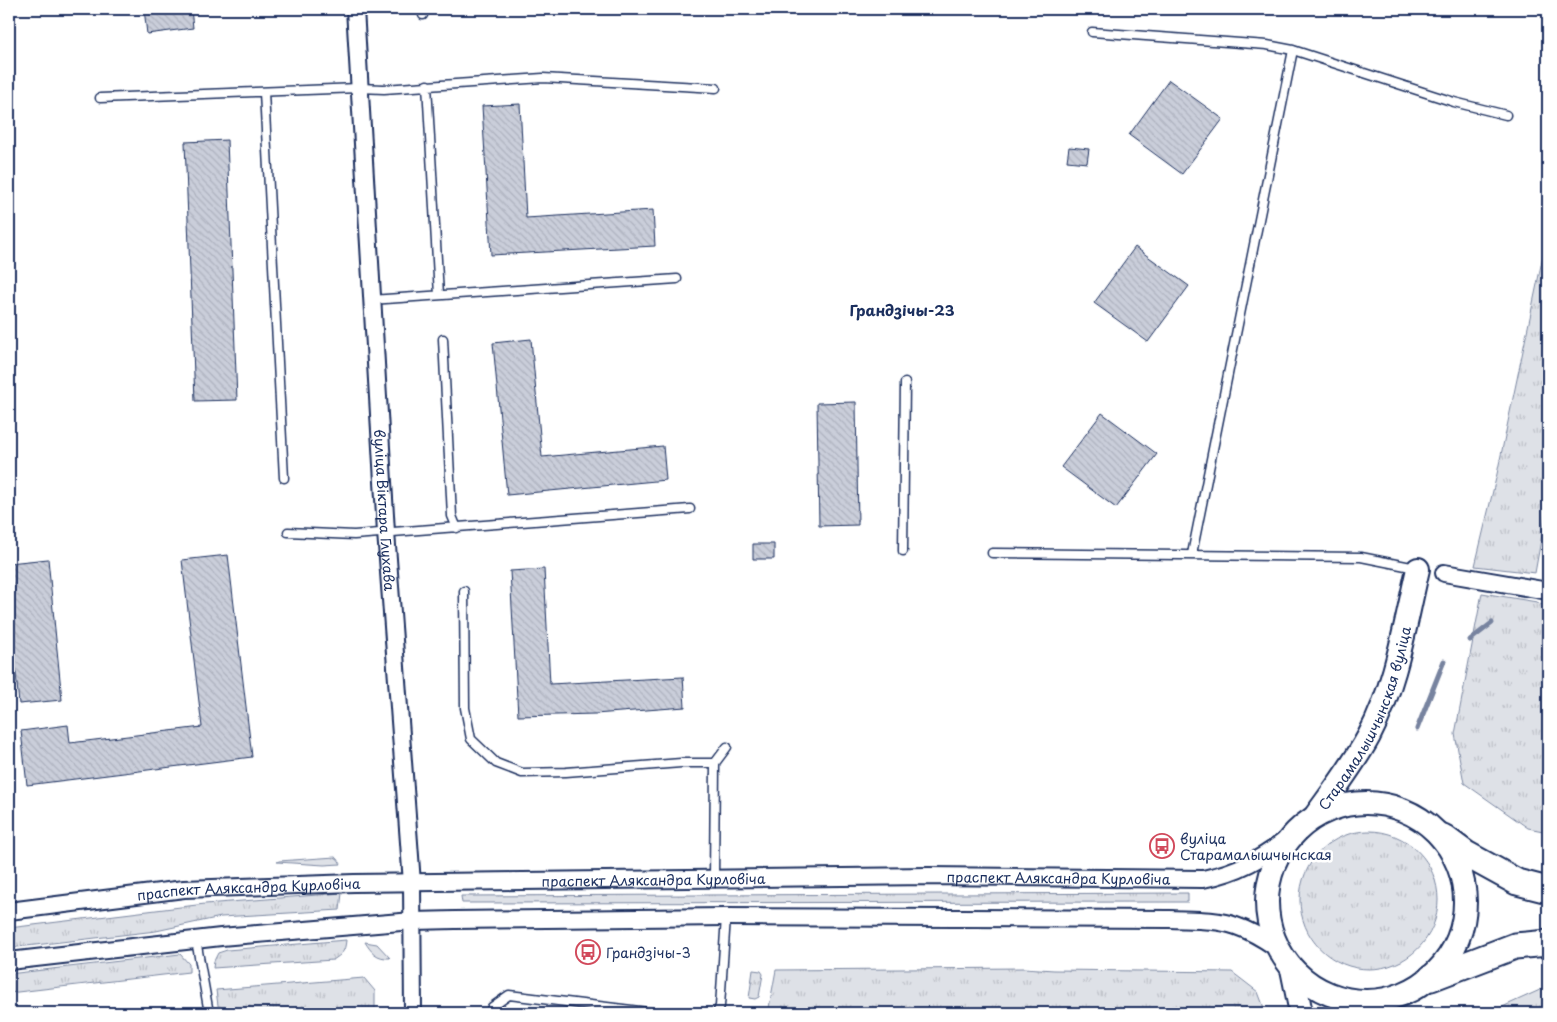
<svg xmlns="http://www.w3.org/2000/svg" width="1557" height="1022" font-family="'Playpen Sans',sans-serif">
<style>
.grass{fill:url(#grass-tufts);stroke:#7c88a2}
.lines{fill:none;stroke-linecap:round;stroke-linejoin:round}
.stream{stroke:#77839f;stroke-width:5}
.building{fill:url(#building-back-hatch);stroke:#1b2f5e}
.lane-casing{stroke:#1b2f5e;stroke-width:11}
.street-casing{stroke:#1b2f5e;stroke-width:20}
.secondary-casing{stroke:#1b2f5e;stroke-width:26}
.primary-casing{stroke:#1b2f5e;stroke-width:29}
.lane{stroke:#fff;stroke-width:8}
.street{stroke:#fff;stroke-width:16}
.secondary{stroke:#fff;stroke-width:22}
.primary{stroke:#fff;stroke-width:25}
.labels{text-anchor:middle;dominant-baseline:central;stroke-width:5;stroke-linejoin:round;paint-order:stroke}
.street-label{font-size:14px;fill:#1b2f5e;stroke:#fff}
.poi-label{font-size:14px;fill:#1b2f5e;stroke:#fff;text-anchor:start}
.neighbourhood-label{font-size:15px;font-weight:bold;fill:#1b2f5e;stroke:#fff}
</style>
<defs>
<pattern id="grass-tufts" width="24" height="20" patternUnits="userSpaceOnUse" patternTransform="scale(1.25)"><rect width="24" height="20" fill="#dee1e7"/><path d="M3 7l-1-3M5 7V3M7 7l1-3M15 17l-1-3M17 17v-4M19 17l1-3" fill="none" stroke="#bec1c9"/></pattern>
<pattern id="building-back-hatch" width="6" height="6" patternUnits="userSpaceOnUse" patternTransform="scale(1.25)"><rect width="6" height="6" fill="#caceda"/><path d="M-1 5l2 2M0 0l6 6M5-1l2 2" fill="none" stroke="#adb1be"/></pattern>
</defs>
<rect width="100%" height="100%" fill="#fff"/>
<filter id="ink" filterUnits="userSpaceOnUse"><feTurbulence type="fractalNoise" baseFrequency=".02" numOctaves="2"/><feDisplacementMap in="SourceGraphic" scale="10" xChannelSelector="R" yChannelSelector="G"/><feConvolveMatrix kernelMatrix="1 2 1 2 8 2 1 2 1" color-interpolation-filters="sRGB"/></filter>
<g filter="url(#ink)">
<path class="grass" d="M 1548,232 L 1548,501 L 1535,573 L 1475,566 L 1497,474 Z
M 1482,593 L 1537,602 L 1548,608 L 1548,715 L 1545,730 L 1548,730 L 1548,832 L 1528,828 L 1464,783 L 1455,734 Z
M1300 900a69 69 0 1 1 138 0a69 69 0 1 1-138 0Z
M 335,857 L 338,859 L 341,864 L 324,865 L 277,862 L 279,861 Z
M 342,893 L 340,910 L 221,917 L 156,931 L 9,948 L 9,928 L 205,904 Z
M 1188,893 L 1188,902 L 462,903 L 461,896 Z
M 346,940 C 345,952 342,954 333,960 L 213,968 L 214,961 L 218,953 L 227,950 Z
M 365,942 L 377,944 L 390,958 C 377,959 371,952 365,942 Z
M 180,954 L 189,964 L 189,972 L 9,993 L 9,974 Z
M 1024,968 L 1054,970 L 1232,972 L 1258,992 L 1266,1013 L 768,1013 L 776,970 Z
M 753,970 L 761,971 L 763,974 L 759,997 L 755,999 L 749,998 Z
M 364,978 L 375,991 L 375,1013 L 219,1013 L 216,990 Z
M 1542,989 L 1548,989 L 1548,1013 L 1489,1013 Z"/>
<g class="lines">
<path class="stream" d="M 1470,640 L 1492,623
M 1417,729 L 1444,661"/>
</g>
<path class="building" d="M 144,9 L 191,9 L 193,28 L 147,34 Z
M 1169,80 L 1223,119 L 1182,174 L 1129,135 Z
M 520,104 L 526,218 L 653,210 L 655,246 L 491,255 L 482,106 Z
M 227,140 L 237,400 L 195,401 L 185,142 Z
M 1069,147 L 1089,149 L 1087,163 L 1067,161 Z
M 1135,247 L 1189,286 L 1148,342 L 1094,303 Z
M 531,339 L 542,457 L 663,446 L 666,480 L 507,495 L 493,343 Z
M 856,402 L 858,525 L 819,526 L 817,403 Z
M 1102,413 L 1157,454 L 1116,508 L 1061,467 Z
M 753,544 L 774,544 L 774,559 L 753,559 Z
M 228,555 L 252,757 L 27,785 L 21,731 L 68,725 L 70,743 L 202,727 L 182,560 Z
M 48,559 L 62,700 L 19,704 L 9,603 L 9,563 Z
M 544,569 L 550,684 L 683,677 L 685,707 L 595,714 L 518,716 L 510,571 Z"/>
<g class="lines">
<defs>
<path id="lane" d="M 423,9 L 423,15
M 1092,32 L 1267,45 L 1293,50 L 1454,102 L 1506,115
M 427,85 L 439,295
M 264,92 L 284,478
M 100,98 L 359,88 L 384,89 L 543,78 L 716,88
M 371,300 L 677,279
M 443,339 L 452,516 L 457,528
M 288,532 L 354,535 L 690,509
M 903,551 L 905,383
M 992,553 L 1361,557 L 1416,568
M 1192,554 L 1293,50
M 464,591 L 465,708 L 471,739 L 496,763 L 522,773 L 566,772 L 681,763 L 715,763 L 727,747
M 714,879 L 715,763
M 196,940 L 209,1013
M 489,1013 L 492,1007 L 509,995 L 656,1013
M 717,1013 L 720,1006 L 726,917"/>
<g id="street">
<path id="s1" d="M 355,9 L 386,532 L 412,883 L 413,1013"/>
<path d="M 1444,573 L 1548,591"/>
<path id="s2" d="M 9,911 L 184,889 L 354,883 L 929,876 L 1203,879 C 1239,872 1262,858 1290,837"/>
<path d="M 9,961 L 221,937 L 413,921 L 455,920 L 726,917 L 1170,919 C 1191,920 1216,919 1236,926 C 1251,931 1264,939 1277,948"/>
</g>
<g id="secondary">
<circle cx="1366" cy="902" r="99"/>
<path id="s3" d="M 1316,815 C 1334,790 1354,764 1369,736 C 1396,685 1405,625 1418,569"/>
<path d="M 1292,969 L 1301,1013"/>
</g>
<path id="primary" d="M 1443,837 L 1466,854 L 1517,882 L 1548,890
M 1431,978 L 1515,946 L 1548,943"/>
</defs>
<use href="#lane" class="lane-casing"/>
<use href="#street" class="street-casing"/>
<use href="#secondary" class="secondary-casing"/>
<use href="#primary" class="primary-casing"/>
<use href="#lane" class="lane"/>
<use href="#street" class="street"/>
<use href="#secondary" class="secondary"/>
<use href="#primary" class="primary"/>
</g>
</g>
<defs>
<symbol id="bus-ring" viewBox="-11 -11 22 22"><circle r="9.5" fill="#fff" stroke="#d1495b" stroke-width="1.5"/><path d="M-5-6H5V4H4V6H2V4H-2V6H-4V4H-5ZM-3.5-4V0h7V-4ZM-3.5 1.2v1.5H-2V1.2ZM2 1.2v1.5H3.5V1.2Z" fill="#d1495b"/></symbol>
</defs>
<g fill-rule="evenodd">
<use href="#bus-ring" x="1148" y="832" width="28" height="28"/>
<use href="#bus-ring" x="574" y="938" width="28" height="28"/>
</g>
<g class="labels">
<g class="street-label">
<text stroke="none"><textPath href="#s1" startOffset="502">вуліца Віктара Глухава</textPath></text>
<text stroke="none"><textPath href="#s3" startOffset="110">Старамалышчынская вуліца</textPath></text>
<text stroke="none"><textPath href="#s2" startOffset="1051">праспект Аляксандра Курловіча</textPath></text>
<text stroke="none"><textPath href="#s2" startOffset="646">праспект Аляксандра Курловіча</textPath></text>
<text stroke="none"><textPath href="#s2" startOffset="241">праспект Аляксандра Курловіча</textPath></text>
</g>
<g class="poi-label">
<text x="1180" y="838">вуліца<tspan x="1180" dy="16">Старамалышчынская</tspan></text>
<text x="606" y="952">Грандзічы-3</text>
</g>
<g class="neighbourhood-label">
<text x="902" y="309">Грандзічы-23</text>
</g>
</g>
<rect width="1557" height="1022" fill="none" stroke="#fff" stroke-width="30"/>
<rect x="15" y="15" width="1527" height="992" fill="none" stroke="#1b2f5e" stroke-width="2" filter="url(#ink)"/>
</svg>
